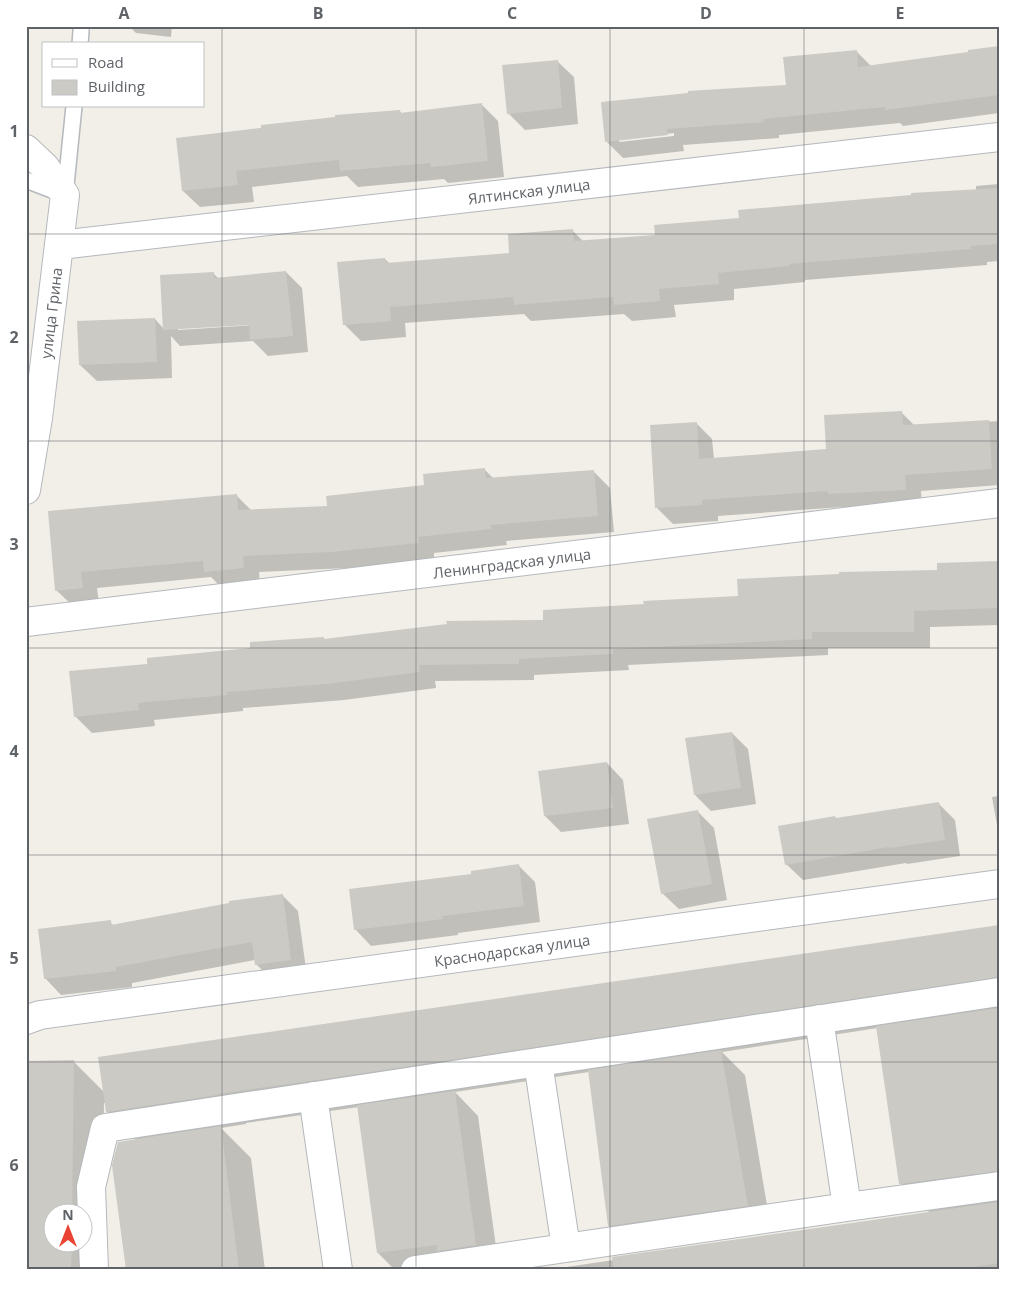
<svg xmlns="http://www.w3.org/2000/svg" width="1025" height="1296" font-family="'Open Sans',sans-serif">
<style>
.shadow{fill:#0003;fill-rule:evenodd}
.building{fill:#cccac5}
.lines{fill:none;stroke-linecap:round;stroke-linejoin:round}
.service-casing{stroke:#b5b8bc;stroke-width:18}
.minor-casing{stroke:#b5b8bc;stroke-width:30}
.service{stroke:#fff;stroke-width:15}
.minor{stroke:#fff;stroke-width:28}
.grid{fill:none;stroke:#5f6368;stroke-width:1;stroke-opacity:0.55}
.labels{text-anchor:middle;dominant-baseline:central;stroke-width:5;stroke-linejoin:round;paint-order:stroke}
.street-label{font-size:15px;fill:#5f6368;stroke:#fff}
.neatline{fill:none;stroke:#5f6368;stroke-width:2}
.grid-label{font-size:16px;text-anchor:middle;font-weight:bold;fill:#5f6368}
</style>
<rect width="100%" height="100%" fill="#f1efe8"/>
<path class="shadow" d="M 129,26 L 172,26 L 171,37 L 136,33 Z
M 999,47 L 999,113 L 903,126 L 900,123 L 779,135 L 779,138 L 683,145 L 684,151 L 623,158 L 607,142 L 788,86 L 856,51 L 872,67 L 969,53 ZM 674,133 L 674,136 L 619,142 L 619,139 Z
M 557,61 L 574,77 L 578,124 L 525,130 L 508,113 Z
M 482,105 L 498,121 L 504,177 L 448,183 L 444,179 L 358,187 L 347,176 L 252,187 L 254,202 L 200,207 L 183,191 L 177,139 L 400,111 L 402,114 Z
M 999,184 L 999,261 L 987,262 L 987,265 L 805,280 L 805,282 L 734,289 L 734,300 L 674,305 L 676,317 L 632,321 L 624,314 L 531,321 L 524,314 L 405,323 L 406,337 L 361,341 L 344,324 L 385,259 L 390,264 L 511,254 L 572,230 L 584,242 L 656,236 L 741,219 L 976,190 L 976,186 Z
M 286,272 L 302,288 L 308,352 L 268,356 L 253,341 L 180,346 L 171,336 L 172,378 L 97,381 L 80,365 L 155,319 L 164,329 L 213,273 L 219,279 ZM 255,323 L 255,325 L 178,330 L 178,328 Z
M 902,413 L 915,426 L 999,421 L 999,485 L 921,491 L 922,506 L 846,510 L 842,507 L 718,516 L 718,521 L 673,524 L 657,508 L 696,423 L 712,439 L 714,459 L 827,450 Z
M 484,469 L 494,479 L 594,472 L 610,488 L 614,532 L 506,541 L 507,545 L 434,553 L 434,559 L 348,568 L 259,572 L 260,584 L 221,587 L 211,577 L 97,588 L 99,604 L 73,606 L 56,590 L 49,512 L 236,495 L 252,511 L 328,507 L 426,486 Z
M 999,563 L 999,625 L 930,627 L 930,648 L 828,648 L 828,655 L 628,665 L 629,670 L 534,675 L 534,680 L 435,681 L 436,688 L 344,700 L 243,708 L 243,711 L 154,720 L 155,726 L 92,733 L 75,716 L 149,665 L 323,638 L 325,640 L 544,621 L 645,605 L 739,597 Z
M 732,733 L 748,749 L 756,804 L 711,811 L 695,795 Z
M 607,763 L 623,780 L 629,824 L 561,832 L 545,816 L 539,772 Z
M 999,796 L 999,836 L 992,797 Z
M 939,804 L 955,820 L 960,856 L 907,864 L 906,863 L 803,880 L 786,864 L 836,819 Z
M 697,811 L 714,828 L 727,900 L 679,909 L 662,893 Z
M 518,865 L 535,882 L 540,922 L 458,933 L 458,935 L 371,946 L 355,929 L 473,875 Z
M 282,895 L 298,911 L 307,976 L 272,980 L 256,964 L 255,960 L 132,983 L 132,987 L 61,995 L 45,978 L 110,922 L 114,926 Z
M 999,926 L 999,1270 L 546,1270 L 930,1213 L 900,1183 L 878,1028 L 722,1052 L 745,1075 L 771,1229 L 633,1250 L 609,1225 L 589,1072 L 455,1092 L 478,1116 L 499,1269 L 395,1270 L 378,1253 L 359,1107 L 246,1123 L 246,1124 L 221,1128 L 251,1158 L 265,1270 L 127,1270 L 136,1140 L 107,1112 L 106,1103 L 104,1103 L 101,1270 L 26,1270 L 74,1062 L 104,1092 ZM 52,1214 L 82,1214 L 82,1244 L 52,1244 Z"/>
<path class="building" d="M 999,46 L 999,95 L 885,110 L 885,107 L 763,119 L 764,122 L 667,129 L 668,135 L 605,142 L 601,102 L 688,93 L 688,91 L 786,85 L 783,57 L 857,50 L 858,67 L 968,52 L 968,50 Z
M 558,60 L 562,108 L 507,114 L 502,65 Z
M 482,103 L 488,161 L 431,167 L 430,163 L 340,171 L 339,160 L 236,171 L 238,185 L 182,191 L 176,138 L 261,128 L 261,125 L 335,117 L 335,115 L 400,110 L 400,113 Z
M 999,188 L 999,244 L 971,246 L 971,249 L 789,264 L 789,266 L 718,273 L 719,284 L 659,289 L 660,301 L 614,305 L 613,297 L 514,305 L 513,297 L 390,307 L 391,321 L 343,325 L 337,262 L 385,258 L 386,263 L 509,253 L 508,234 L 573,229 L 574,241 L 655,235 L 654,225 L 739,218 L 738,210 L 911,195 L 911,193 Z
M 286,271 L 293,336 L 250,340 L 249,325 L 163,330 L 160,275 L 214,272 L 214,278 Z
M 155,318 L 157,362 L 79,365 L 77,321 Z
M 902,411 L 903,425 L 989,420 L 992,469 L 905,475 L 906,490 L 828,494 L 828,491 L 702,500 L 702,505 L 655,508 L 650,425 L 697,422 L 699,459 L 826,449 L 824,415 Z
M 485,468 L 486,478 L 594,470 L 598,516 L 491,525 L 491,529 L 418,537 L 419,543 L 331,552 L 243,556 L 244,568 L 204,572 L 203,561 L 81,572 L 83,588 L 55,591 L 48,511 L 237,494 L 238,510 L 327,506 L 326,496 L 424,485 L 423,474 Z
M 999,561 L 999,608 L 914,611 L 914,632 L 812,632 L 812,639 L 613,649 L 613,654 L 519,659 L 519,664 L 419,665 L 420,672 L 327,684 L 227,692 L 227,695 L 138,703 L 139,710 L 74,717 L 69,671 L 147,664 L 147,658 L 250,648 L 250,642 L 324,637 L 324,639 L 447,624 L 446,621 L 543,620 L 543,610 L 644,604 L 643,601 L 738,596 L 737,579 L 839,574 L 839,572 L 937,570 L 937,563 Z
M 732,732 L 741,788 L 694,795 L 685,738 Z
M 607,762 L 613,808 L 544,816 L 538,771 Z
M 939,802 L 945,840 L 890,848 L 889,847 L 785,865 L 778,826 L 835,816 L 836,818 Z
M 698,810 L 712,884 L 661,894 L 647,819 Z
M 519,864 L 524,906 L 442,916 L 443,919 L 354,930 L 349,889 L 471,874 L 471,871 Z
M 283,894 L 291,960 L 255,965 L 252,942 L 116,967 L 116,971 L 44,979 L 38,929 L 111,920 L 111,925 L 229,903 L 229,901 Z
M 999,925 L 999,977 L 324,1079 L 217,1094 L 217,1095 L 106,1112 L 98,1057 Z
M 999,1008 L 999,1171 L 899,1184 L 876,1026 Z
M 721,1050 L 748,1206 L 608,1226 L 588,1070 Z
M 74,1060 L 72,1214 L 52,1214 L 52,1244 L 72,1244 L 71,1270 L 26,1270 L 26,1061 Z
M 455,1091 L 476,1245 L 437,1251 L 437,1245 L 377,1253 L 357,1105 Z
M 221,1126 L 239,1270 L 126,1270 L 112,1165 L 118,1142 Z
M 999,1202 L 999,1263 L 953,1270 L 614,1270 L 612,1257 Z"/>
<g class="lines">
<defs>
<path id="service" d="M 80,44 L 81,31
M 26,180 L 65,195 L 74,106"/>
<path id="minor" d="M 26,149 L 45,167 L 65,195 L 38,418 L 26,490
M 60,245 L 999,137
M 26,622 L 999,503
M 26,1020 L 40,1015 L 999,884
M 538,1062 L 566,1248
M 313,1096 L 338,1270
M 847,1207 L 999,1186
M 94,1270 L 91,1187 L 105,1128 L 999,992
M 415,1270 L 847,1207 L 819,1019"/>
</defs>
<use href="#service" class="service-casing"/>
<use href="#minor" class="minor-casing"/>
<use href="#service" class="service"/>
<use href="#minor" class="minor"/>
</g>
<path class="grid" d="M 222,26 L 222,1270M 416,26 L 416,1270M 610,26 L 610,1270M 804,26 L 804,1270M 26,234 L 999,234M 26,441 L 999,441M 26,648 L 999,648M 26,855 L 999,855M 26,1062 L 999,1062"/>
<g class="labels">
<g class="street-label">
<text transform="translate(529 191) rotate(-7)">Ялтинская улица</text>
<text transform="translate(51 313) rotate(-83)">улица Грина</text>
<text transform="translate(512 563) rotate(-7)">Ленинградская улица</text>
<text transform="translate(512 950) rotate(-8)">Краснодарская улица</text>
</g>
</g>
<rect width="1025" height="1296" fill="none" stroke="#ffffff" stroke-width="55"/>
<rect x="42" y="42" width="162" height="65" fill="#ffffff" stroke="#bfc1c3"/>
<rect x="52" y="59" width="25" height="8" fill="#ffffff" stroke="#bfc1c3"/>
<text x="88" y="68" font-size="15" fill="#5f6368">Road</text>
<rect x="52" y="80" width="25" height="15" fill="#cccac5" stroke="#bfc1c3"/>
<text x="88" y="92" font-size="15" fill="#5f6368">Building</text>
<g transform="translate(68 1228)"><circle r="24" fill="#ffffff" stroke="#bfc1c3"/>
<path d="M0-4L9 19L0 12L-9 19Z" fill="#ea4335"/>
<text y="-8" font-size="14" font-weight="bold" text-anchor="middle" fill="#5f6368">N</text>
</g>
<rect x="28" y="28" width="970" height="1240" class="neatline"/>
<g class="grid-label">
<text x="124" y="19">A</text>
<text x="318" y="19">B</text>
<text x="512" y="19">C</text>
<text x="706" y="19">D</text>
<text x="900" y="19">E</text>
<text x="14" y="137">1</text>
<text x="14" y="343">2</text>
<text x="14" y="550">3</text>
<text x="14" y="757">4</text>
<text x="14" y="964">5</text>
<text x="14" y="1171">6</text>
</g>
</svg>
